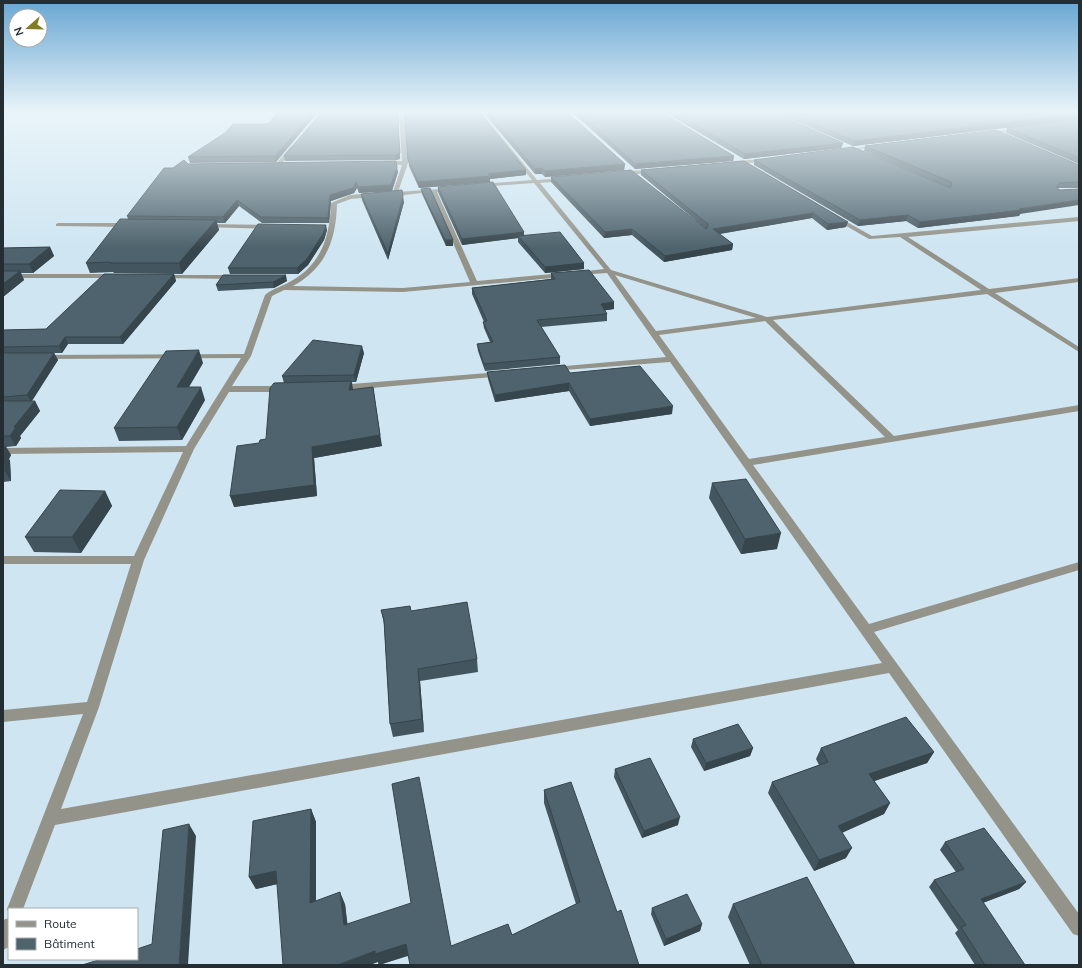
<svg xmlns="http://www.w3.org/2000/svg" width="1082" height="968" font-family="Mulish,sans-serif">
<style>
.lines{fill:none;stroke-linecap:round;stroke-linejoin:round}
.minor{fill:#93938a;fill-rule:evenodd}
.wall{fill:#43555e}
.shaded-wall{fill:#37454c}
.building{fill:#4e636d;stroke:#37454c}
</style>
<rect width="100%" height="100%" fill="#cfe6f2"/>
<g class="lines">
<path class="minor" d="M 399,112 L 403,112 L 408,163 L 398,192 L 454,188 L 455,189 L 437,192 L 477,281 L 563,273 L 566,275 L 563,277 L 403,292 L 284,290 L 272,296 L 251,356 L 232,386 L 283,386 L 287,389 L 283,392 L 229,392 L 194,449 L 144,560 L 99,707 L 61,809 L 882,663 L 670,362 L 551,371 L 550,369 L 551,367 L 554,367 L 666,357 L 607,273 L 577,275 L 577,273 L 579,272 L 604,269 L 534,183 L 480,187 L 480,185 L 482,184 L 532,180 L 477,112 L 481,112 L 537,180 L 565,178 L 566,179 L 563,181 L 540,183 L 611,270 L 767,317 L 981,290 L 900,237 L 869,239 L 834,219 L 834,217 L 838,217 L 872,236 L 1079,217 L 1079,221 L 908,237 L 989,289 L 1079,278 L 1079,282 L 995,293 L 1079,347 L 1079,352 L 987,294 L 773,320 L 894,436 L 1079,405 L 1079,411 L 753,465 L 869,624 L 1079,562 L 1079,570 L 874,632 L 1079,914 L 1079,936 L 1073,934 L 889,673 L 55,825 L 23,909 L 9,909 L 9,915 L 7,909 L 83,714 L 3,722 L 3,710 L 87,702 L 131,564 L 3,564 L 3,556 L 134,556 L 183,452 L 3,454 L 3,448 L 186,446 L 241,358 L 43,359 L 39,357 L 43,355 L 244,354 L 265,295 C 273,288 284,286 293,280 C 322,263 330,235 331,203 L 350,195 L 374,193 L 377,195 L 374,197 L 351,199 L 337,204 C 336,240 326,268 293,286 L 403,288 L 470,282 L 431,192 L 395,196 L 387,194 L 393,192 L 402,165 L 384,165 L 381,163 L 384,161 L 402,161 ZM 615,275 L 756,318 L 656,331 ZM 765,321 L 885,437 L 749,459 L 659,335 Z
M 1021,128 L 1019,130 L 987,134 L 985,133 Z
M 880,145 L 878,147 L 844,151 L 842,150 Z
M 291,146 L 295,147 L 280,166 L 276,166 L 276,164 Z
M 769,159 L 767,161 L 733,165 L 730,163 L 733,161 Z
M 655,170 L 656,171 L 653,173 L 621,175 L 618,173 L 621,171 Z
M 58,223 L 130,223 L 133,225 L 130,227 L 56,226 L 56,224 Z
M 206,224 L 270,225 L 273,227 L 270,229 L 204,227 L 204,225 Z
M 3,274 L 115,274 L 118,276 L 115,278 L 3,278 Z
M 161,275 L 235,275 L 238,277 L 235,279 L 159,278 L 158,277 Z
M 500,372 L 503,372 L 504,374 L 503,376 L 339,391 L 335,388 L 339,385 Z
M 9,918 L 9,947 L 3,950 L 3,920 Z"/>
</g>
<path class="wall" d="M 279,112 L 318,112 L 276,162 L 190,163 L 188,157 L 267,124 Z
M 398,112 L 400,159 L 396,160 L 285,161 L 284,156 Z
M 404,112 L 526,170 L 526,175 L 490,179 L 490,182 L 419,188 L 409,166 Z
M 483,112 L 567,112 L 625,164 L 624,170 L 545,177 L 542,174 L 535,174 Z
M 572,112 L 661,112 L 734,156 L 733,161 L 635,169 Z
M 664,112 L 772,112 L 843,143 L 841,148 L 744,159 Z
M 774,112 L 1079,112 L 1079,119 L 853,146 Z
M 1079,119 L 1079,164 L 1006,133 L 1007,128 Z
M 865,146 L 1079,165 L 1079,188 L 1058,188 L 1020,214 L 1019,216 L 918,228 L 906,221 L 858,226 L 754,165 L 754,160 L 950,188 L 864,151 Z
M 744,161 L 846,227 L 827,230 L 812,218 L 720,234 L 733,244 L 732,250 L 664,262 L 632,235 L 604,238 L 551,182 L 551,177 L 706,229 L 641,175 L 641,170 Z
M 188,164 L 398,172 L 392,191 L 359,193 L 357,188 L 354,193 L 331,201 L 329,223 L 262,223 L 239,206 L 225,223 L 217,223 L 219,230 L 182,274 L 114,273 L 113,272 L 90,273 L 86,263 L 128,219 L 127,216 L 173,168 Z
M 438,187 L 524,232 L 524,235 L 584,263 L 584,269 L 545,273 L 518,242 L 518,238 L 462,245 L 438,192 Z
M 421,189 L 453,240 L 453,246 L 446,246 L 422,194 Z
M 361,194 L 404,202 L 388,260 L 362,200 Z
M 327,230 L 324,240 L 308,265 L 298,274 L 230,274 L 228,268 Z
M 50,247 L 54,256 L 33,273 L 21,273 L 24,280 L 3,297 L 3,248 Z
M 551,273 L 614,302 L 614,309 L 605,310 L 607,314 L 607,321 L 541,327 L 560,357 L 560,364 L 485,371 L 478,351 L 477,344 L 490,342 L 484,328 L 483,322 L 484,322 L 472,294 L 472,288 L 551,279 Z
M 174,274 L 176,281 L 123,344 L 68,344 L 62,353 L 54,353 L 58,360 L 32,401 L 35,401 L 40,411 L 20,436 L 21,438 L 16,446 L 6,447 L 11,455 L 9,459 L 10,461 L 11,481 L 3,482 L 3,330 L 46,329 Z
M 223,275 L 287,281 L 274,288 L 218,291 L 216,285 Z
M 364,353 L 356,382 L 352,382 L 353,389 L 382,446 L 314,458 L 317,496 L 234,507 L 259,443 L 266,439 L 284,383 L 282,376 Z
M 203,363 L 189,387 L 205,400 L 182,440 L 119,441 L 114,428 Z
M 487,372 L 570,373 L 672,414 L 590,426 L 569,391 L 495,402 L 488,379 Z
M 712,483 L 777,549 L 741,554 L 709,498 Z
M 105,491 L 112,506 L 81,553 L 34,552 L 25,537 Z
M 381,610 L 411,611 L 477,659 L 478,672 L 420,681 L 424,732 L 393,737 L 390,724 L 384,624 Z
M 693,739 L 753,748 L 750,756 L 704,771 L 691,747 Z
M 821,748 L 934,752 L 927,763 L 874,781 L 890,803 L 884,814 L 842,832 L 846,858 L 814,871 L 768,793 L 772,782 L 819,765 L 816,759 Z
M 615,769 L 678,825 L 642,838 L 614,777 Z
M 544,790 L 617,912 L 639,965 L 408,956 L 379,965 L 378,962 L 277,884 L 256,889 L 249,877 L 311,809 L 316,822 L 316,901 L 345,904 L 347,924 L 451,946 L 512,935 L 576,904 L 544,803 Z
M 945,842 L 1026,882 L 1019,889 L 983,903 L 1025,965 L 975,965 L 955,933 L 958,930 L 929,887 L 934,880 L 956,872 L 940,850 Z
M 733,904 L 855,965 L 750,965 L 728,917 Z
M 652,908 L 702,924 L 700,931 L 664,946 L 651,914 Z"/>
<path class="shaded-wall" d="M 314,112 L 318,112 L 276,162 L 275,156 Z
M 398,112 L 400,159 L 396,160 L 395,155 Z
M 1079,114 L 1079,119 L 853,146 L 854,141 Z
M 843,143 L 841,148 L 744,159 L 745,154 Z
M 734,156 L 733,161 L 635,169 L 635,164 Z
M 625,164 L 624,170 L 545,177 L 545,171 Z
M 397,167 L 398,172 L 392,191 L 359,193 L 358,187 Z
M 542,168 L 542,174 L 535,174 L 535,169 Z
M 526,170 L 526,175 L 490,179 L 490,182 L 419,188 L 418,182 L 488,174 Z
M 356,182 L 357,188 L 354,193 L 331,201 L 329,223 L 328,218 L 330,195 Z
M 403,196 L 404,202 L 388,260 L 388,254 Z
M 237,200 L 239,206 L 225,223 L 223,217 Z
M 1079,200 L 1079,205 L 1020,214 L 1019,216 L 918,228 L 920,222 L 1019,209 Z
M 813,213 L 812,218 L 712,235 L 713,229 Z
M 908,215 L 906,221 L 858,226 L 860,220 Z
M 216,220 L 219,230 L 182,274 L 179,263 Z
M 848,222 L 846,227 L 827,230 L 828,224 Z
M 326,225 L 327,230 L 324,240 L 308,265 L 298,274 L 297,268 Z
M 632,229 L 632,235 L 604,238 L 605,232 Z
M 524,232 L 524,238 L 518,236 L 518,238 L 462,245 L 462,239 Z
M 445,240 L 453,240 L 453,246 L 446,246 Z
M 733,244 L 732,250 L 664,262 L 665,256 Z
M 50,247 L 54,256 L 33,273 L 29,264 Z
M 584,263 L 584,269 L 545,273 L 545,267 Z
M 20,271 L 24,280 L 3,297 L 3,284 Z
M 174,274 L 176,281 L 123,344 L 120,337 Z
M 286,275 L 287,281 L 274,288 L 273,282 Z
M 614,302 L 614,309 L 601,311 L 601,304 Z
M 65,337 L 68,344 L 62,353 L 59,346 Z
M 362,346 L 364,353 L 356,382 L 354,375 Z
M 199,350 L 203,363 L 181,400 L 177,387 Z
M 54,353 L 58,360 L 31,402 L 27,395 Z
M 351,381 L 353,391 L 349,390 Z
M 569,383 L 569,391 L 495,402 L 495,395 Z
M 201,387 L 205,400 L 182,440 L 177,427 Z
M 373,387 L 382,446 L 314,458 L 317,496 L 234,507 L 230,496 L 312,447 Z
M 35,401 L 40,411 L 20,436 L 21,438 L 16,446 L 10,436 L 14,427 Z
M 673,406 L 672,414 L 590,426 L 590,419 Z
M 5,445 L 11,455 L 9,459 L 10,461 L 11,481 L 5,471 L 3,453 L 3,448 Z
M 105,491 L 112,506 L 81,553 L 72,537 Z
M 781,533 L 777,549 L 741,554 L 745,539 Z
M 418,669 L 420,681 L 424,732 L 422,719 Z
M 753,748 L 750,756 L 704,771 L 706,763 Z
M 934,752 L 927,763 L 863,785 L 869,774 Z
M 890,803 L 884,814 L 833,837 L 838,826 Z
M 311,809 L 316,822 L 316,915 L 310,903 Z
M 680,817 L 678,825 L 642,838 L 644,831 Z
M 189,824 L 196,836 L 188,965 L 179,965 Z
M 852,848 L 846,858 L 814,871 L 819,860 Z
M 276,871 L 282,883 L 256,889 L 249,877 Z
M 1026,882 L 1019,889 L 974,906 L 981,899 Z
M 340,892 L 345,904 L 349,936 L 344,925 Z
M 702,924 L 700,931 L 664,946 L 666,939 Z
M 406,944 L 409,955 L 379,965 L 378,962 L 370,965 L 337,965 L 375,951 Z"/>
<path class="building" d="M 279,112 L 314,112 L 275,156 L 188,157 L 225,133 L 233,124 L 267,124 Z
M 322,112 L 397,112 L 400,153 L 395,155 L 284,156 Z
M 404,112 L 479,112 L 526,170 L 488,174 L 490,176 L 418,182 L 408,160 Z
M 487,112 L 567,112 L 625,164 L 545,171 L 542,168 L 535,169 Z
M 577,112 L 661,112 L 734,156 L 635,164 Z
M 673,112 L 772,112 L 843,143 L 745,154 Z
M 786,112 L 1079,112 L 1079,114 L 854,141 Z
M 1079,119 L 1079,158 L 1007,128 Z
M 996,130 L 1079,165 L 1079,182 L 1060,183 L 1056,187 L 1060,190 L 1079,189 L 1079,200 L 1019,209 L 1022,210 L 920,222 L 908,215 L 860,220 L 754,160 L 853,147 L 950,188 L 952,185 L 951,182 L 865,146 Z
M 184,160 L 188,164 L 396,161 L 397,167 L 391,185 L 358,187 L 356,182 L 353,188 L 330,195 L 328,218 L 261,217 L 237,200 L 223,217 L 127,216 L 164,168 L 173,168 Z
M 744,161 L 848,222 L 828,224 L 813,213 L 713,229 L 733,244 L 665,256 L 632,229 L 605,232 L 551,177 L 631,170 L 706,229 L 708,227 L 708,224 L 641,170 Z
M 493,182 L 524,232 L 462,239 L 438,187 Z
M 430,188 L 453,240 L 445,240 L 421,189 Z
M 402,190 L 403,196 L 388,254 L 361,194 Z
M 120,219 L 216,220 L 179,263 L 110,263 L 111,262 L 86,263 Z
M 258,224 L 326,225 L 323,234 L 307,259 L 297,268 L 228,268 Z
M 560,232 L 584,263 L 545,267 L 518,236 Z
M 50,247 L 29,264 L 3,264 L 3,248 Z
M 589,270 L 614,302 L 601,304 L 607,314 L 537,320 L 560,357 L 484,364 L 477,344 L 493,342 L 483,322 L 487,321 L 472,288 L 555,279 L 551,273 Z
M 3,271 L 20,271 L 3,284 Z
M 104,274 L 174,274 L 120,337 L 65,337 L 59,346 L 3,347 L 3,330 L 46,329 Z
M 223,275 L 286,275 L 273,282 L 216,285 Z
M 313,340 L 362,346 L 354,375 L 282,376 Z
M 199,350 L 177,387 L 201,387 L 177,427 L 114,428 L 166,351 Z
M 3,353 L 54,353 L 27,395 L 3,397 Z
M 565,365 L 570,373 L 640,366 L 673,406 L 590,419 L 569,383 L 495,395 L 487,372 Z
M 351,381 L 349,390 L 373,387 L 380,435 L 312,447 L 314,485 L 230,496 L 237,446 L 259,443 L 260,440 L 266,439 L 270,388 L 274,383 Z
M 3,401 L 35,401 L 14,427 L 16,427 L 10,436 L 3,436 Z
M 3,450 L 4,450 L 5,471 L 3,471 Z
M 746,479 L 781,533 L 745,539 L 712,483 Z
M 60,490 L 105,491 L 72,537 L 25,537 Z
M 467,602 L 477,659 L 418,669 L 422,719 L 390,724 L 384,620 L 381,610 L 410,606 L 411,611 Z
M 906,717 L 934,752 L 869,774 L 890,803 L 838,826 L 852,848 L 819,860 L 772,782 L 828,762 L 821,748 Z
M 738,724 L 753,748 L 706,763 L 693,739 Z
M 650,758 L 680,817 L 644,831 L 615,769 Z
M 419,777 L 451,946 L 508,924 L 512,935 L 580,902 L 544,790 L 571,782 L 617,912 L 621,910 L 639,965 L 410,965 L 406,944 L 375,954 L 375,951 L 337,965 L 283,965 L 276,871 L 249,877 L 253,821 L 311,809 L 310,903 L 340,892 L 344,925 L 411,903 L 392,784 Z
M 189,824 L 179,965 L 82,965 L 102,959 L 137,959 L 137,949 L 152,944 L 163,830 Z
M 984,828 L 1026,882 L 981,899 L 1025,965 L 985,965 L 961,927 L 966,925 L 934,880 L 964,869 L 945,842 Z
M 807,877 L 855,965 L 762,965 L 733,904 Z
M 687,894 L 702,924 L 666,939 L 652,908 Z"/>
<linearGradient id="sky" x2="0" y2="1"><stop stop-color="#68a6d2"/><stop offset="0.45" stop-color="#e9f4f9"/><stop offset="1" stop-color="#e9f4f9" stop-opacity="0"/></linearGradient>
<rect width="1082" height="248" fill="url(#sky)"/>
<rect width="1082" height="968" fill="none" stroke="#242d31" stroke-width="8"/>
<rect x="8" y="908" width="130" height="52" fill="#ffffff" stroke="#a7abad"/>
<rect x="16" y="921" width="20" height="6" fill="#93938a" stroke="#a7abad"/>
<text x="44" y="928" font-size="12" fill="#242d31">Route</text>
<rect x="16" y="938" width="20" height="12" fill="#4e636d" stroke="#a7abad"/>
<text x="44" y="948" font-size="12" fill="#242d31">Bâtiment</text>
<g transform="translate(28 28) rotate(250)"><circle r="19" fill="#ffffff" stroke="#a7abad"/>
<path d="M0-3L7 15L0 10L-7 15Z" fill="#847c22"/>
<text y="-6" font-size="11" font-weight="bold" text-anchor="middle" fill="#242d31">N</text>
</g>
</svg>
